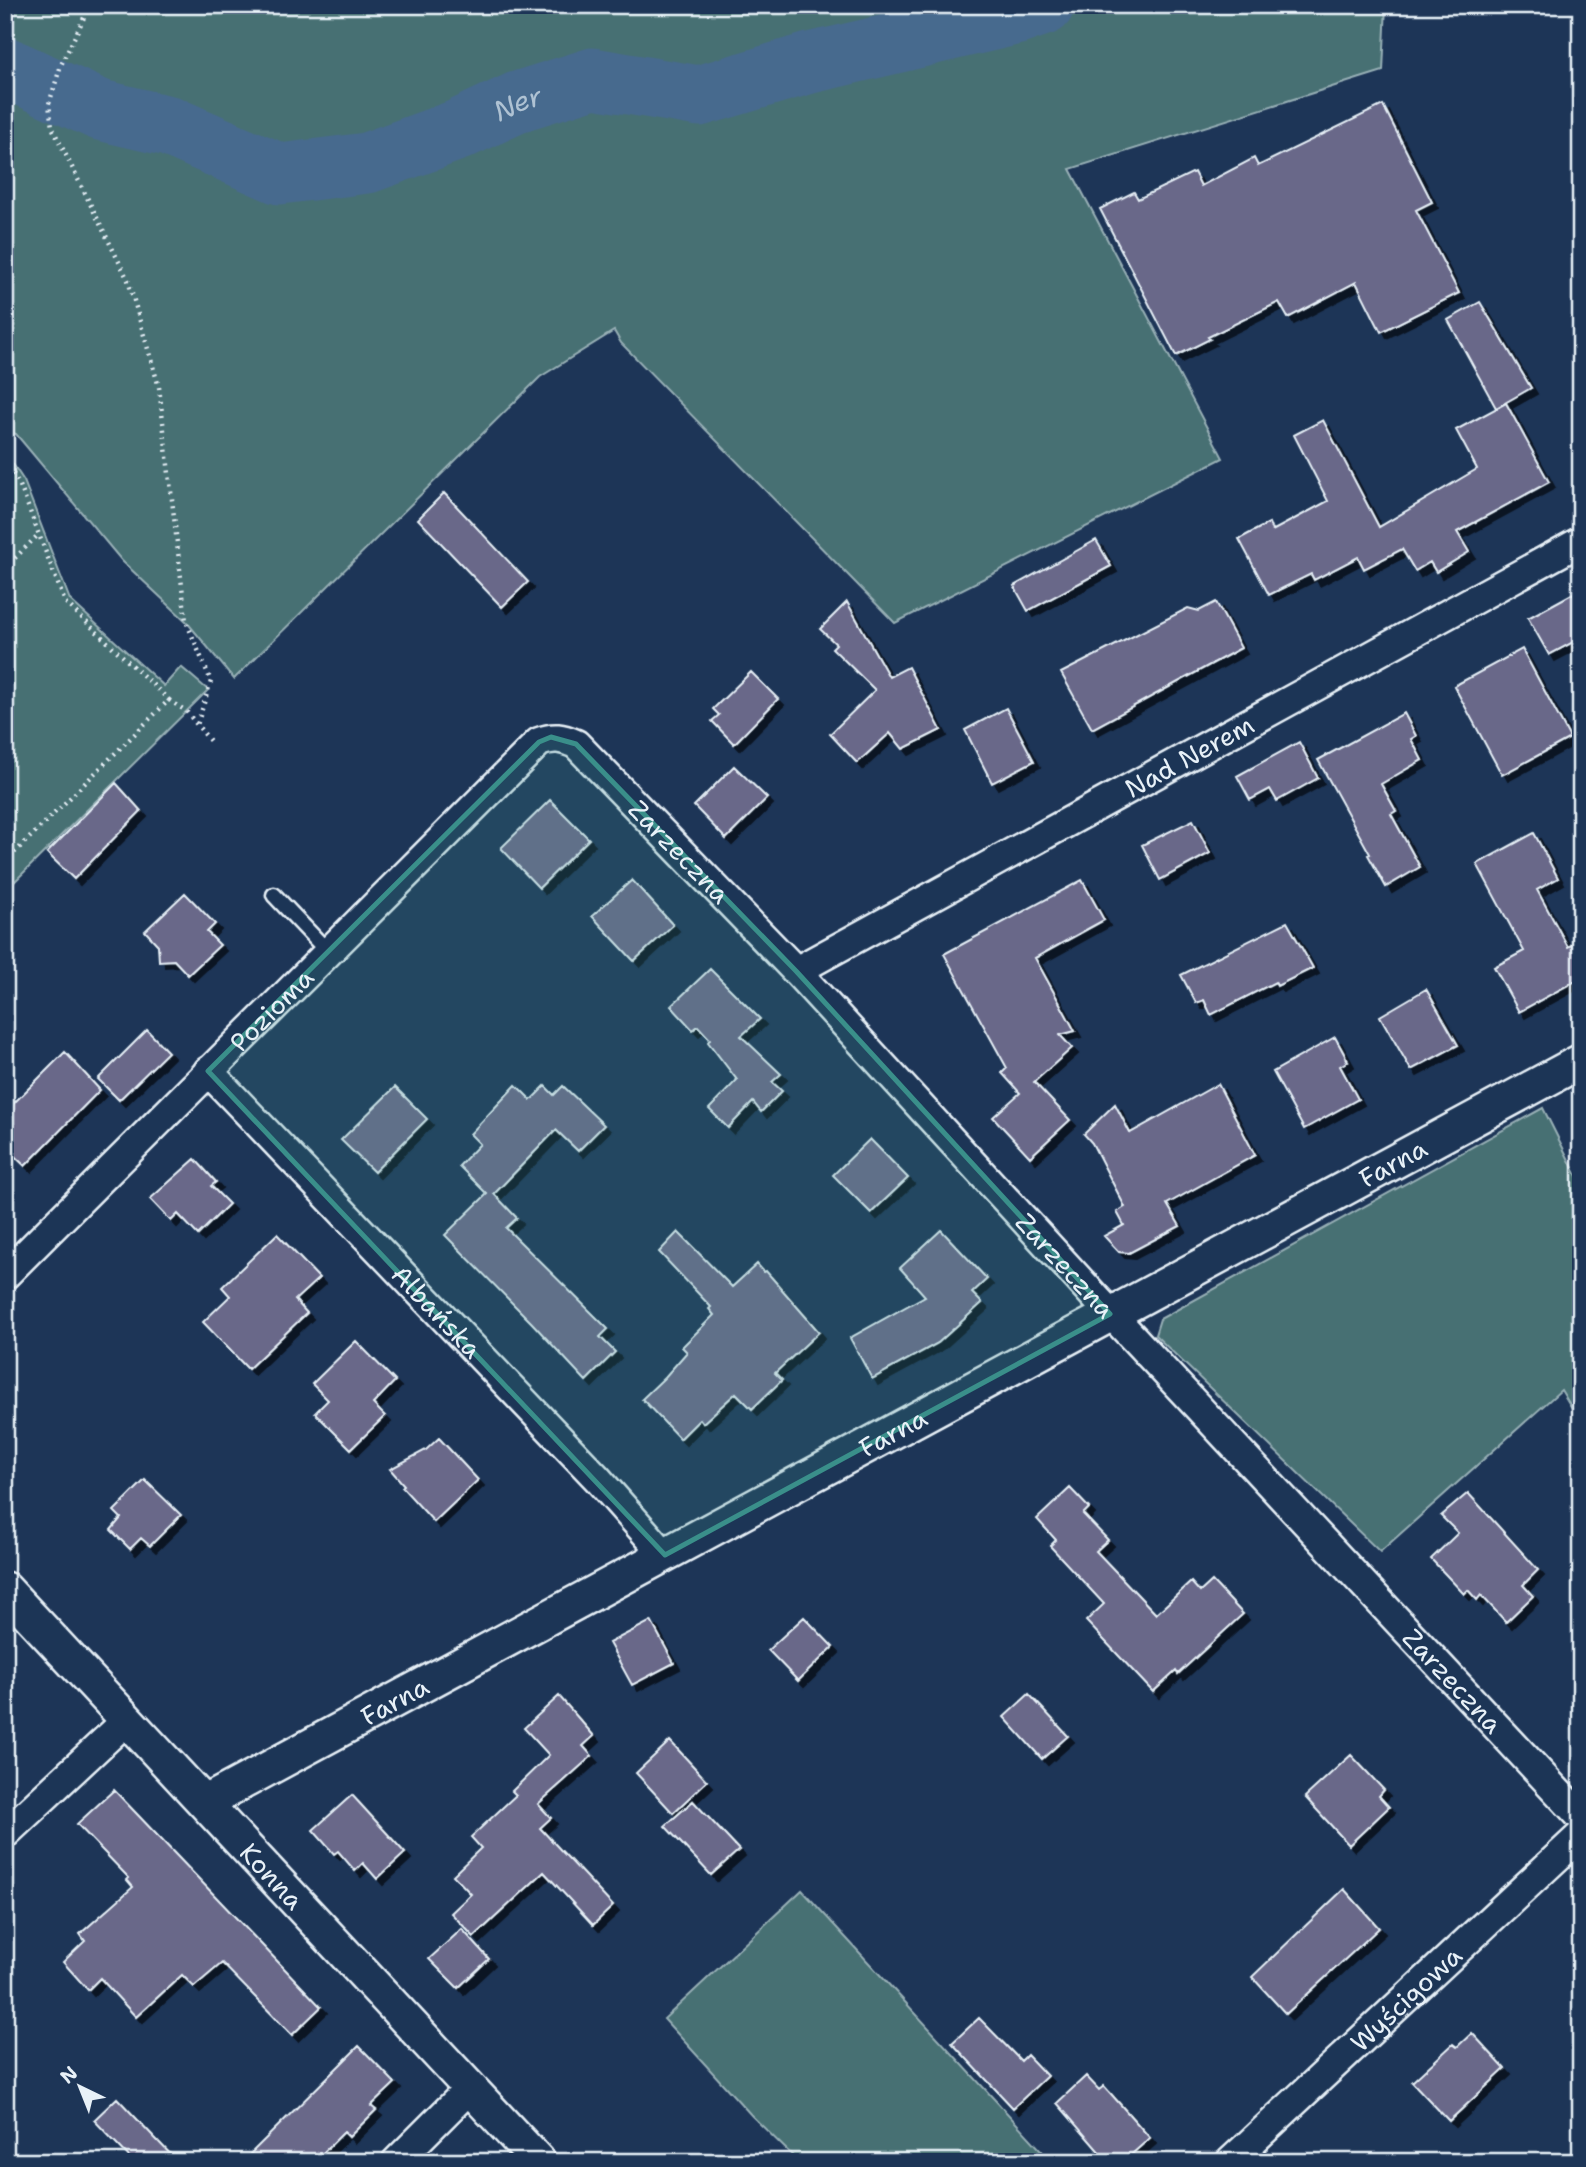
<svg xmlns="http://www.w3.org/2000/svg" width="1586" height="2167" font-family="'Shantell Sans',sans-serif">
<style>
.green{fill:#476f73;stroke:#98b0b6;stroke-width:2}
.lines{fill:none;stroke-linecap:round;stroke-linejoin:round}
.river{stroke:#466b8e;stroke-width:61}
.building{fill:#696889;stroke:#e8f1f8;stroke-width:2;filter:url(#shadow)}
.service-casing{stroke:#e8f1f8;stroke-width:19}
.minor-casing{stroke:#e8f1f8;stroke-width:33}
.tertiary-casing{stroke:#e8f1f8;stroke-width:38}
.path{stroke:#e8f1f8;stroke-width:4.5;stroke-dasharray:2 5;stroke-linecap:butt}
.service{stroke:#1d3557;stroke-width:14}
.minor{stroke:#1d3557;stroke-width:28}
.tertiary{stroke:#1d3557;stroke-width:33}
.marked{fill:#3a8f8a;fill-opacity:0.2;stroke:#3a8f8a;stroke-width:5;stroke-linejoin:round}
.labels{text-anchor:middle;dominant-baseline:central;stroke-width:6;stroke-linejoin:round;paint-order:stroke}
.street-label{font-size:26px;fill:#e8f1f8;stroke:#1d3557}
.water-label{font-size:28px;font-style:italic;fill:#afc2d3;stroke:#1d3557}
</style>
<defs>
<filter id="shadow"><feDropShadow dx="6" dy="6" stdDeviation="0" flood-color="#0009"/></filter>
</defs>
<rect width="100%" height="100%" fill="#1d3557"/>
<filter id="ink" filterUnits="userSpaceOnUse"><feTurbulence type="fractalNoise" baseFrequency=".0143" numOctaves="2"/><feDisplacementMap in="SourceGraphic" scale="14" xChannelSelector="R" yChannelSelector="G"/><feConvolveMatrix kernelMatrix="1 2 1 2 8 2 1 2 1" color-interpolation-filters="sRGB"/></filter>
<g filter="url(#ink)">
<path class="green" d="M 5,5 L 1386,5 L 1383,71 L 1070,169 L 1223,458 L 895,623 L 621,343 L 614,331 L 540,377 L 234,679 L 186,621 L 122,561 L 16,434 L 5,431 Z
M 5,452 L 24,481 L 70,600 L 164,686 L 181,667 L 208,690 L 5,891 Z
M 1543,1108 L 1581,1184 L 1581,1423 L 1561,1390 L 1380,1552 L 1155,1335 L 1160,1319 Z
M 802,1890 L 1052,2162 L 799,2162 L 752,2116 L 664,2019 Z"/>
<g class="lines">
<path class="river" id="s1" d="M 5,67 L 100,110 L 169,126 L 280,174 L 367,163 L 458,130 L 520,101 L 593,78 L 699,96 L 810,63 L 1018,14 L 1044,5"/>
</g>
<path class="building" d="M 1383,105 L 1432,202 L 1416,210 L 1459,293 L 1381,332 L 1356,282 L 1288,318 L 1279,302 L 1208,337 L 1210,339 L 1176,356 L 1100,209 L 1134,192 L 1138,199 L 1194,172 L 1201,186 L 1254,158 L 1258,166 Z
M 1480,302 L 1531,388 L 1496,408 L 1448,320 Z
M 1506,403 L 1549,482 L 1457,532 L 1469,552 L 1436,572 L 1430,562 L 1415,571 L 1402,549 L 1364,569 L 1358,557 L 1314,580 L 1311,574 L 1269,595 L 1239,539 L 1269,523 L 1272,531 L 1328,501 L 1294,435 L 1323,420 L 1379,527 L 1477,469 L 1456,430 Z
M 444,493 L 528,582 L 502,607 L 418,519 Z
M 1096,540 L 1111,566 L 1028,611 L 1014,586 Z
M 1581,589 L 1581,638 L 1549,655 L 1528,618 Z
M 847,602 L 889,677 L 908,667 L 941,730 L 903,749 L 890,733 L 857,763 L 830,734 L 875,690 L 832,648 L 836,644 L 820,629 Z
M 1216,602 L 1241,648 L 1092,729 L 1061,673 L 1188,608 L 1199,611 Z
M 1522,649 L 1570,738 L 1502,775 L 1454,686 Z
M 751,672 L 778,699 L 734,744 L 712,721 L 719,715 L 713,709 Z
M 1006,708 L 1034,761 L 992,783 L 965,730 Z
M 1404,713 L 1416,736 L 1411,739 L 1422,760 L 1381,784 L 1396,811 L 1391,814 L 1420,867 L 1386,887 L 1368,855 L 1370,854 L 1318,760 Z
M 1299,742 L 1318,778 L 1277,801 L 1270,789 L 1250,800 L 1237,776 Z
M 734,766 L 767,798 L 726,839 L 694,806 Z
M 116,783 L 141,811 L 74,879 L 47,853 Z
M 550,800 L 589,839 L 539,888 L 501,848 Z
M 1193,820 L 1210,853 L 1160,880 L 1142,845 Z
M 1534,833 L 1558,878 L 1537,890 L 1568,947 L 1581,940 L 1581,978 L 1519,1012 L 1494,967 L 1524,951 L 1477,864 Z
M 632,880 L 673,925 L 634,961 L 592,916 Z
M 1082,880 L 1104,920 L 1035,958 L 1075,1031 L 1060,1035 L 1072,1048 L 1034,1082 L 1070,1120 L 1030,1157 L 993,1117 L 1020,1093 L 1002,1073 L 1007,1068 L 944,954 Z
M 185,893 L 215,924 L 207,932 L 220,945 L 188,975 L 174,960 L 159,961 L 158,945 L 145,931 Z
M 1287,922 L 1313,968 L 1277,986 L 1275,982 L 1211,1015 L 1204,1000 L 1196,1003 L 1181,975 Z
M 710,969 L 760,1019 L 741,1036 L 781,1074 L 772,1082 L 782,1091 L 761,1112 L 753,1102 L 728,1128 L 709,1109 L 737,1080 L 708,1042 L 710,1039 L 698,1026 L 693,1030 L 671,1006 Z
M 1426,989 L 1458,1045 L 1411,1070 L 1380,1016 Z
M 147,1030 L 168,1052 L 119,1100 L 98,1079 Z
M 1335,1037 L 1348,1061 L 1340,1066 L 1358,1099 L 1304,1129 L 1273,1072 Z
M 65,1052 L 100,1090 L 25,1166 L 5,1147 L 5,1112 Z
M 1218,1084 L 1255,1155 L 1167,1204 L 1180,1226 L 1129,1253 L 1119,1252 L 1104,1236 L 1124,1225 L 1117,1212 L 1125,1207 L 1092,1143 L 1084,1134 L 1115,1104 L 1130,1133 Z
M 516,1085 L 531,1100 L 545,1086 L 554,1095 L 563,1086 L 604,1125 L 578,1151 L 556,1130 L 494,1194 L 517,1218 L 506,1228 L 608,1329 L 600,1337 L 615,1352 L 586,1381 L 532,1323 L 445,1235 L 487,1194 L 459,1166 L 480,1144 L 470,1134 Z
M 395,1087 L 427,1119 L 374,1172 L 341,1140 Z
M 870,1139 L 908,1178 L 871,1213 L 833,1175 Z
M 195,1159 L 216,1182 L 211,1186 L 229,1204 L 198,1235 L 178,1214 L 171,1221 L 150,1199 Z
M 941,1230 L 987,1279 L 972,1293 L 982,1303 L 938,1343 L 872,1379 L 850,1338 L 925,1296 L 900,1268 Z
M 678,1232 L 732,1287 L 757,1264 L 764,1272 L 766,1271 L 819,1332 L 775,1373 L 782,1380 L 752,1409 L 736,1393 L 703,1423 L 700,1419 L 680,1439 L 642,1399 L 665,1377 L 687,1352 L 682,1347 L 714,1315 L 709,1309 L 711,1307 L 659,1252 Z
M 277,1234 L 319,1278 L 295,1300 L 307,1313 L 248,1369 L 203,1322 L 230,1296 L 222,1287 Z
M 356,1341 L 395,1381 L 373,1404 L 385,1416 L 351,1449 L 315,1413 L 328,1400 L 312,1384 Z
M 439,1438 L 478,1480 L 434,1522 L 402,1487 L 404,1485 L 390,1469 L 426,1450 Z
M 145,1480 L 181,1515 L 150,1546 L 141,1538 L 130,1549 L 111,1530 L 121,1518 L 114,1511 Z
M 1070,1488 L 1089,1508 L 1083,1514 L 1108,1540 L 1096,1551 L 1156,1614 L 1191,1582 L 1200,1592 L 1212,1581 L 1243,1614 L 1178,1674 L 1176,1671 L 1153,1692 L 1086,1621 L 1104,1604 L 1050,1546 L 1056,1540 L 1037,1519 Z
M 1468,1493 L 1538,1570 L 1523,1585 L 1533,1596 L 1506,1622 L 1481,1595 L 1477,1600 L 1468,1590 L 1464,1594 L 1431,1559 L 1458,1533 L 1441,1516 Z
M 804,1617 L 833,1647 L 798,1681 L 768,1650 Z
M 651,1621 L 674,1663 L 632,1685 L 609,1643 Z
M 1029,1694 L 1068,1736 L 1042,1759 L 1004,1717 Z
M 559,1696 L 594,1736 L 583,1746 L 592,1756 L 538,1804 L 551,1818 L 540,1828 L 613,1906 L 593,1925 L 544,1872 L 474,1937 L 451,1913 L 471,1894 L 453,1875 L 481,1848 L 471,1837 L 516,1795 L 512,1791 L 549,1755 L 524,1728 Z
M 670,1741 L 707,1781 L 673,1813 L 636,1773 Z
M 1351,1755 L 1384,1790 L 1379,1796 L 1389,1807 L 1349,1845 L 1305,1797 Z
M 114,1790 L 321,2007 L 292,2035 L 222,1963 L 194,1987 L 182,1975 L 136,2017 L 100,1978 L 88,1990 L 63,1962 L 85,1941 L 80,1934 L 133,1887 L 127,1880 L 129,1878 L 77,1824 Z
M 352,1795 L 405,1853 L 377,1879 L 363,1863 L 355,1871 L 338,1851 L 334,1854 L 313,1830 Z
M 693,1801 L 739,1850 L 711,1875 L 665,1826 Z
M 1344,1889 L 1379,1928 L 1286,2014 L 1252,1977 Z
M 462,1929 L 489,1959 L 458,1988 L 429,1959 Z
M 979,2018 L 1021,2061 L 1027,2055 L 1047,2076 L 1013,2108 L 952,2043 Z
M 1472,2033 L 1505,2069 L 1449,2121 L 1412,2082 L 1453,2044 L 1457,2047 Z
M 359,2046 L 395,2083 L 371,2106 L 376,2110 L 349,2137 L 344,2132 L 314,2162 L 242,2162 Z
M 1086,2076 L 1099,2090 L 1104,2086 L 1150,2138 L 1123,2162 L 1108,2162 L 1057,2103 Z
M 117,2098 L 153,2136 L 178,2162 L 134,2162 L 94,2120 Z"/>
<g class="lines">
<defs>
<path id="service" d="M 274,895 L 328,952"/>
<g id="minor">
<path id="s2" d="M 796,971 L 1581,541"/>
<path id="s3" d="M 208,1071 L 597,1478 L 665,1555"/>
<path id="s4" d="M 5,1275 L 539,742 C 554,736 562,738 576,744 L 796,971 L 1097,1299 L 1581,1817"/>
<path d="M 5,1834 L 128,1719"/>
<path d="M 396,2162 L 470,2088"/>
<path id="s5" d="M 1230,2162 L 1581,1835"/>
</g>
<g id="tertiary">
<path id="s6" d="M 5,1589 L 539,2162"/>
<path id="s7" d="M 206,1802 L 1581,1061"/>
</g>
</defs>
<use href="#service" class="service-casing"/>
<use href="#minor" class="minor-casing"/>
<use href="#tertiary" class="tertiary-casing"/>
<path class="path" d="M 90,5 L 61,65 L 49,104 L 52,127 L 128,280 L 159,387 L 186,621 L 211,681 L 197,725
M 5,436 L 9,438
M 5,462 L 19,483 L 65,602 L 169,700 L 5,862
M 5,568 L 38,535
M 169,700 L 186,711 L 210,741"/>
<use href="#service" class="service"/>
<use href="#minor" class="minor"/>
<use href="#tertiary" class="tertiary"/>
</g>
</g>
<path class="marked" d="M 551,737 L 576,744 L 796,971 L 1110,1314 L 665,1555 L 208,1071 L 539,742 Z"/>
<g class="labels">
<g class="street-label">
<text stroke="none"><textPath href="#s2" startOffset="448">Nad Nerem</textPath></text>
<text stroke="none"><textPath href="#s4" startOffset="942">Zarzeczna</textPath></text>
<text stroke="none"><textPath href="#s4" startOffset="376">Pozioma</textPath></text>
<text stroke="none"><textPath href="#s7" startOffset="1348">Farna</textPath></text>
<text stroke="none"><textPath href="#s4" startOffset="1508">Zarzeczna</textPath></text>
<text stroke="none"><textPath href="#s3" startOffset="332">Albańska</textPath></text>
<text stroke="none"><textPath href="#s7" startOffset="780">Farna</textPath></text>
<text stroke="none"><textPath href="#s4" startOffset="2076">Zarzeczna</textPath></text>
<text stroke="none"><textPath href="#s7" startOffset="214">Farna</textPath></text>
<text stroke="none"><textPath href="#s6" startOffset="392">Konna</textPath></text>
<text stroke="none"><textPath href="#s5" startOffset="240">Wyścigowa</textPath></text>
</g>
<g class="water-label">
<text stroke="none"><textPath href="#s1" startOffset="546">Ner</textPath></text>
</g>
</g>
<rect width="1586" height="2167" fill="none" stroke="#1d3557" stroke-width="28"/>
<rect x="14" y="14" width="1558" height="2139" fill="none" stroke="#e8f1f8" stroke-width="2.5" filter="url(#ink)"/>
<g transform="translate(80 2087) rotate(317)" stroke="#1d3557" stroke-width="5" paint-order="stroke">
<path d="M0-5L12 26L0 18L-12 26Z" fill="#e8f1f8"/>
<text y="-10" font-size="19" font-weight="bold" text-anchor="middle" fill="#e8f1f8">N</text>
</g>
</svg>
